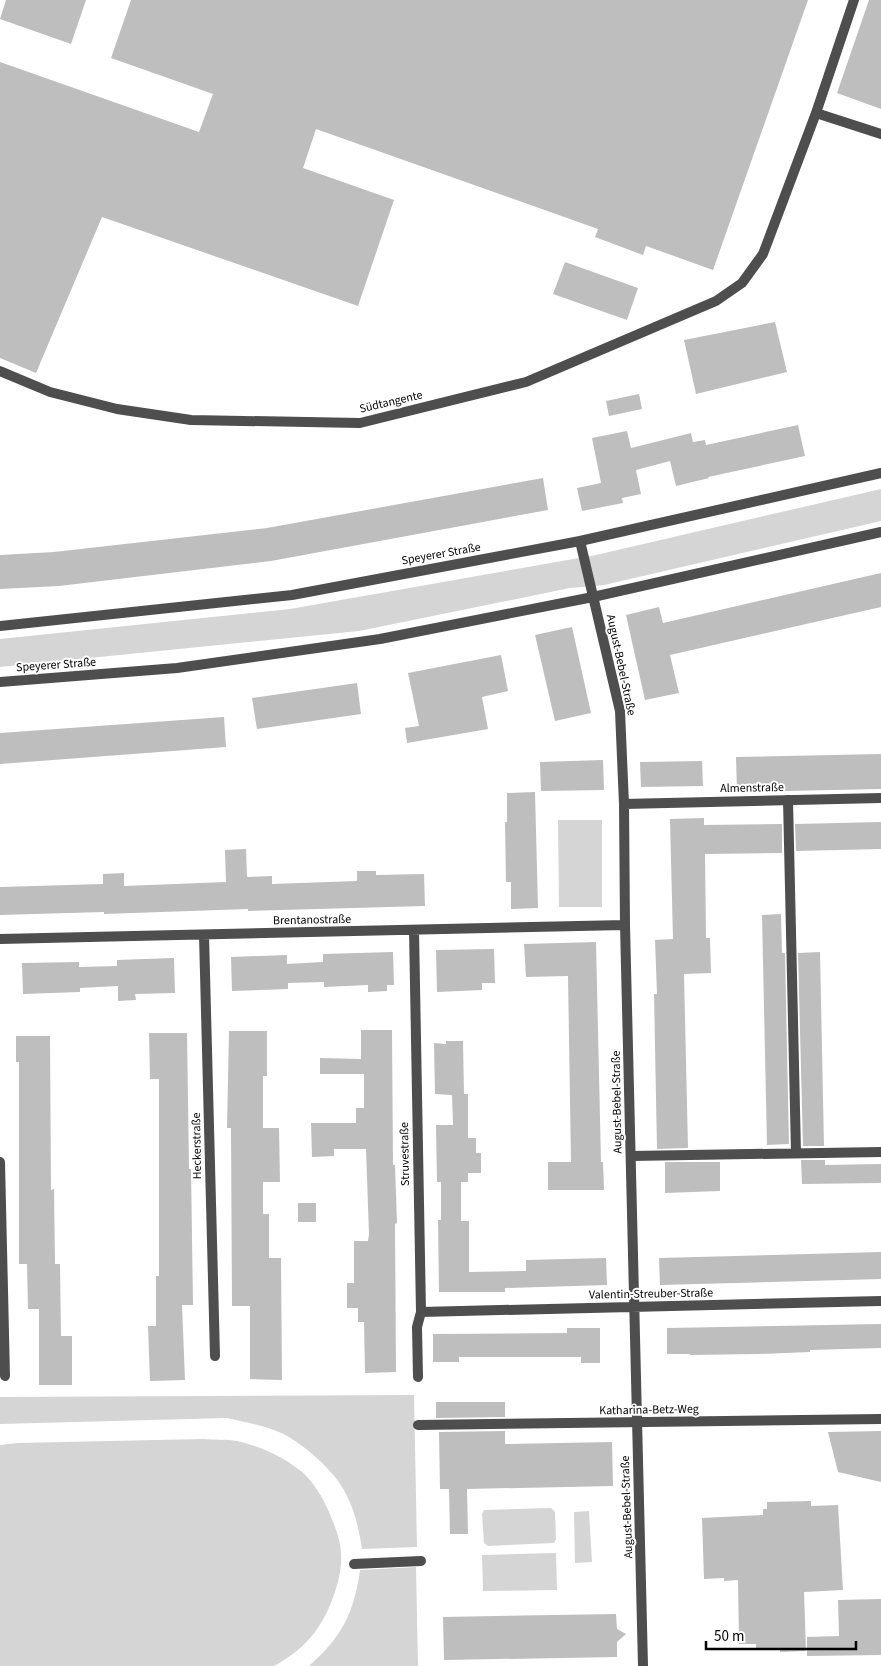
<svg xmlns="http://www.w3.org/2000/svg" width="881" height="1666" font-family="'Source Sans 3',sans-serif">
<style>
.green{fill:#d5d5d5}
.building{fill:#bebebe}
.lines{fill:none;stroke-linecap:round;stroke-linejoin:round}
.service{stroke:#4e4e4e;stroke-width:10}
.minor{stroke:#4e4e4e;stroke-width:10}
.tertiary{stroke:#4e4e4e;stroke-width:10}
.labels{text-anchor:middle;dominant-baseline:central;stroke-width:4;stroke-linejoin:round;paint-order:stroke}
.street-label{font-size:12px;fill:#000;stroke:#fff}
</style>
<rect width="100%" height="100%" fill="#fff"/>
<path class="green" d="M 881,489 L 881,521 L 604,585 L 570,588 L 359,631 L 0,667 L 0,639 L 290,609 L 596,555 Z
M 558,820 L 602,820 L 602,907 L 559,907 Z
M 414,1395 L 417,1547 L 362,1549 C 359,1530 355,1511 346,1494 C 335,1471 302,1442 279,1432 C 263,1425 245,1422 227,1418 L 0,1424 L 0,1397 Z
M 203,1439 C 214,1440 226,1439 237,1441 C 260,1446 284,1457 302,1472 C 313,1481 323,1498 329,1512 C 334,1524 340,1538 341,1552 C 342,1562 340,1575 337,1585 C 326,1623 309,1647 274,1666 L 0,1666 L 0,1445 L 18,1443 Z
M 551,1508 L 555,1512 L 556,1539 L 554,1543 L 488,1546 L 484,1543 L 482,1514 L 484,1510 Z
M 589,1511 L 592,1562 L 575,1563 L 574,1512 Z
M 556,1553 L 557,1590 L 483,1591 L 482,1555 Z
M 416,1567 L 418,1666 L 309,1666 C 342,1637 354,1613 360,1570 Z"/>
<path class="building" d="M 6,0 L 86,0 L 71,44 L 0,19 Z
M 131,0 L 808,0 L 713,270 L 646,246 L 643,255 L 595,237 L 598,229 L 316,129 L 303,168 L 394,200 L 358,306 L 102,217 L 36,373 L 0,358 L 0,62 L 199,132 L 213,94 L 111,58 Z
M 869,0 L 881,0 L 881,109 L 837,93 Z
M 565,262 L 638,288 L 627,320 L 553,294 Z
M 775,322 L 787,372 L 696,394 L 684,340 Z
M 639,394 L 642,409 L 609,416 L 606,401 Z
M 798,425 L 805,456 L 708,477 L 709,478 L 676,486 L 670,461 L 636,470 L 641,494 L 622,498 L 623,503 L 582,511 L 577,488 L 601,483 L 592,438 L 627,431 L 631,448 L 691,433 L 693,442 L 705,440 L 706,445 Z
M 543,478 L 548,510 L 271,561 L 59,586 L 0,589 L 0,555 L 54,552 L 267,528 Z
M 881,573 L 881,607 L 670,655 L 679,693 L 645,700 L 626,615 L 659,607 L 663,623 Z
M 572,627 L 591,713 L 555,721 L 535,635 Z
M 501,655 L 508,691 L 482,697 L 488,729 L 407,743 L 405,728 L 419,726 L 408,673 Z
M 357,683 L 361,714 L 257,729 L 252,698 Z
M 224,717 L 226,747 L 0,764 L 0,733 Z
M 881,754 L 881,789 L 737,792 L 736,757 Z
M 603,760 L 604,790 L 541,791 L 540,762 Z
M 702,761 L 703,786 L 641,787 L 640,762 Z
M 535,792 L 538,908 L 511,909 L 511,882 L 506,882 L 505,822 L 507,822 L 507,793 Z
M 704,818 L 704,825 L 782,824 L 782,853 L 705,854 L 706,938 L 710,938 L 711,973 L 684,974 L 688,1148 L 657,1149 L 654,994 L 657,994 L 655,940 L 673,939 L 670,819 Z
M 881,822 L 881,849 L 796,851 L 795,824 Z
M 246,849 L 247,877 L 272,876 L 272,884 L 357,881 L 357,871 L 376,871 L 376,875 L 424,874 L 425,906 L 248,911 L 248,909 L 104,914 L 104,912 L 0,915 L 0,887 L 103,884 L 103,874 L 124,873 L 124,886 L 226,882 L 225,850 Z
M 781,914 L 782,953 L 785,953 L 789,1144 L 767,1145 L 762,915 Z
M 596,942 L 601,1162 L 603,1162 L 604,1190 L 548,1190 L 548,1162 L 571,1162 L 568,976 L 526,977 L 524,944 Z
M 494,949 L 495,983 L 482,983 L 482,990 L 437,992 L 436,950 Z
M 393,952 L 394,985 L 387,985 L 387,991 L 368,992 L 368,985 L 324,987 L 324,982 L 288,983 L 288,989 L 232,991 L 231,957 L 287,955 L 287,964 L 323,962 L 323,954 Z
M 820,952 L 824,1146 L 803,1146 L 798,953 Z
M 174,958 L 175,993 L 135,994 L 136,1000 L 118,1001 L 118,986 L 80,988 L 80,992 L 23,994 L 22,963 L 79,962 L 79,967 L 117,966 L 117,960 Z
M 361,1030 L 392,1030 L 393,1165 L 395,1165 L 397,1223 L 395,1224 L 396,1372 L 365,1373 L 364,1322 L 358,1322 L 358,1308 L 347,1308 L 347,1283 L 354,1283 L 354,1241 L 368,1241 L 369,1234 L 366,1149 L 334,1149 L 334,1156 L 312,1157 L 311,1123 L 356,1123 L 356,1108 L 364,1108 L 364,1074 L 320,1074 L 320,1058 L 361,1059 Z
M 229,1031 L 267,1031 L 267,1076 L 263,1076 L 263,1128 L 279,1128 L 280,1182 L 263,1182 L 263,1214 L 269,1214 L 269,1258 L 281,1258 L 282,1380 L 250,1379 L 250,1306 L 232,1306 L 231,1128 L 227,1128 Z
M 149,1033 L 187,1033 L 189,1169 L 191,1169 L 193,1305 L 182,1305 L 185,1380 L 150,1381 L 148,1326 L 156,1326 L 156,1276 L 159,1276 L 159,1079 L 150,1079 Z
M 16,1036 L 50,1036 L 51,1190 L 54,1189 L 55,1264 L 60,1264 L 61,1336 L 72,1336 L 72,1385 L 39,1385 L 39,1309 L 28,1309 L 27,1264 L 19,1264 L 19,1062 L 16,1062 Z
M 446,1041 L 463,1041 L 464,1094 L 468,1094 L 468,1138 L 476,1138 L 476,1153 L 481,1153 L 481,1173 L 468,1173 L 468,1182 L 461,1182 L 461,1221 L 469,1221 L 469,1272 L 526,1271 L 526,1260 L 606,1258 L 607,1285 L 505,1288 L 505,1292 L 439,1292 L 438,1220 L 441,1220 L 441,1182 L 437,1182 L 436,1125 L 453,1125 L 452,1095 L 435,1094 L 434,1043 L 446,1044 Z
M 801,1160 L 825,1160 L 825,1165 L 881,1164 L 881,1183 L 802,1184 Z
M 665,1162 L 720,1162 L 720,1191 L 665,1193 Z
M 298,1203 L 316,1203 L 316,1222 L 298,1222 Z
M 881,1252 L 881,1279 L 660,1285 L 659,1258 Z
M 881,1324 L 881,1348 L 810,1350 L 810,1352 L 759,1354 L 690,1355 L 690,1354 L 667,1354 L 667,1328 Z
M 567,1328 L 600,1328 L 600,1363 L 581,1363 L 581,1357 L 459,1357 L 459,1362 L 433,1362 L 433,1334 L 567,1333 Z
M 436,1402 L 505,1402 L 505,1417 L 436,1418 Z
M 505,1431 L 505,1444 L 612,1442 L 613,1486 L 467,1489 L 468,1534 L 450,1534 L 449,1489 L 440,1489 L 439,1432 Z
M 881,1431 L 881,1482 L 838,1472 L 828,1432 Z
M 811,1501 L 811,1506 L 838,1505 L 843,1590 L 804,1592 L 806,1651 L 780,1652 L 780,1649 L 756,1649 L 756,1644 L 739,1644 L 738,1580 L 724,1581 L 724,1578 L 704,1579 L 702,1518 L 763,1515 L 763,1509 L 767,1509 L 767,1502 Z
M 881,1599 L 881,1655 L 807,1656 L 807,1637 L 839,1636 L 838,1600 Z
M 616,1614 L 617,1629 L 626,1634 L 617,1642 L 617,1657 L 444,1660 L 443,1617 Z"/>
<g class="lines">
<path class="service" d="M 816,113 L 881,134
M 0,371 L 50,392 L 117,409 L 191,420 L 360,423 L 526,382 L 716,301 L 742,283 L 763,254 L 816,113 L 854,0
M 788,800 L 796,1153
M 631,1156 L 881,1152
M 418,1425 L 881,1419
M 354,1564 L 421,1561"/>
<path class="minor" d="M 580,541 L 620,711 L 624,804 L 625,925 L 643,1666
M 624,804 L 881,798
M 414,930 L 421,1312 L 417,1327 L 418,1377
M 204,935 L 215,1356
M 0,939 L 625,925
M 0,1162 L 5,1376
M 421,1312 L 881,1301"/>
<path class="tertiary" d="M 0,626 L 292,595 L 580,541 L 881,473
M 0,682 L 177,668 L 380,639 L 593,597 L 881,532"/>
</g>
<g class="labels">
<g class="street-label">
<text transform="translate(391 402) rotate(-13)">Südtangente</text>
<text transform="translate(441 554) rotate(-10)">Speyerer Straße</text>
<text transform="translate(56 665) rotate(-4)">Speyerer Straße</text>
<text transform="translate(621 665) rotate(78)">August-Bebel-Straße</text>
<text transform="translate(752 788) rotate(-1)">Almenstraße</text>
<text transform="translate(312 920) rotate(-1)">Brentanostraße</text>
<text transform="translate(617 1102) rotate(-91)">August-Bebel-Straße</text>
<text transform="translate(197 1146) rotate(-91)">Heckerstraße</text>
<text transform="translate(405 1154) rotate(-91)">Struvestraße</text>
<text transform="translate(651 1294) rotate(-1)">Valentin-Streuber-Straße</text>
<text transform="translate(649 1410) rotate(-1)">Katharina-Betz-Weg</text>
<text transform="translate(627 1507) rotate(-92)">August-Bebel-Straße</text>
</g>
</g>
<path d="M706 1641v8h150v-8" fill="none" stroke="#000000" stroke-width="2.5"/>
<text x="714" y="1641" font-size="15" fill="#000000" stroke="#ffffff" stroke-width="4" paint-order="stroke">50 m</text>
</svg>
